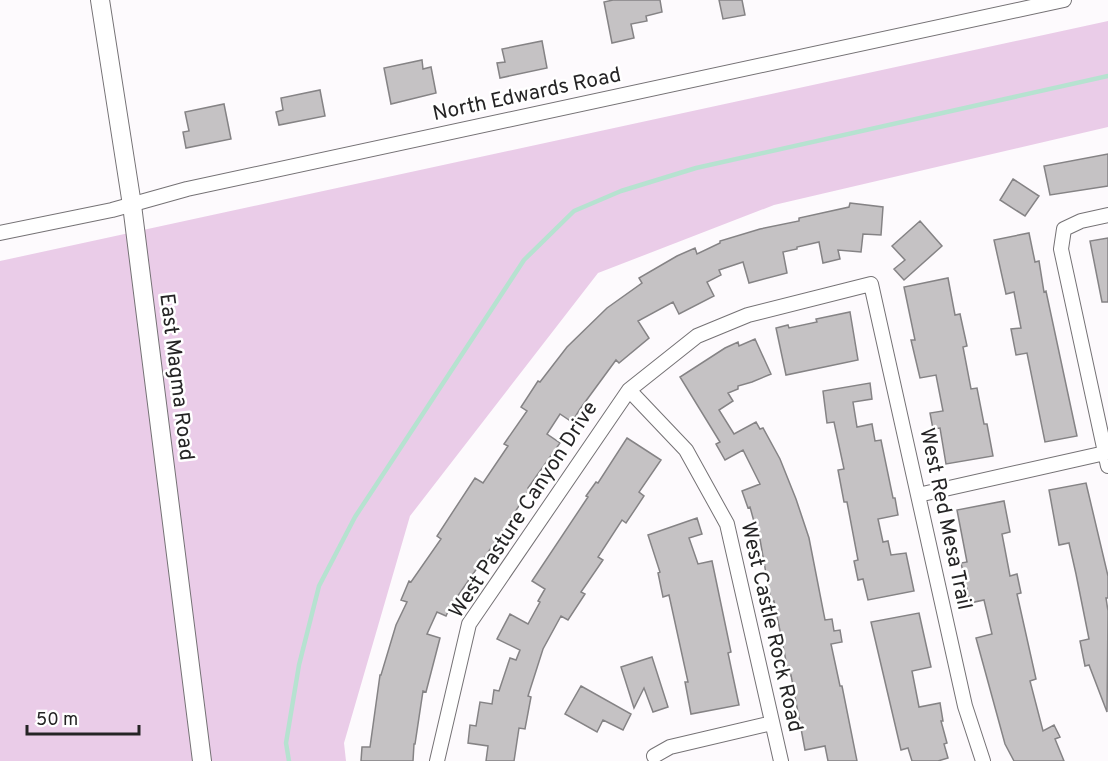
<svg xmlns="http://www.w3.org/2000/svg" width="1108" height="761" font-family="Overpass,sans-serif">
<style>
.green{fill:#eacce8}
.lines{fill:none;stroke-linecap:round;stroke-linejoin:round}
.stream{stroke:#b6e2d0;stroke-width:4.5}
.building{fill:#c5c2c4;stroke:#858385;stroke-width:1.5}
.street-casing{stroke:#757275;stroke-width:16}
.secondary-casing{stroke:#757275;stroke-width:20}
.street{stroke:#fff;stroke-width:14}
.secondary{stroke:#fff;stroke-width:18}
.labels{text-anchor:middle;dominant-baseline:central;stroke-width:5;stroke-linejoin:round;paint-order:stroke}
.street-label{font-size:21px;fill:#252425;stroke:#fff}
</style>
<rect width="100%" height="100%" fill="#fdfafd"/>
<path class="green" d="M 1108,21 L 1108,127 L 774,205 L 598,273 L 410,516 L 344,743 L 346,761 L 0,761 L 0,261 Z"/>
<g class="lines">
<path class="stream" d="M 289,761 L 286,743 L 299,665 L 319,586 L 355,517 L 524,260 L 574,211 L 621,191 L 696,168 L 1108,76"/>
</g>
<path class="building" d="M 613,0 L 660,0 L 662,12 L 646,16 L 647,21 L 631,24 L 634,38 L 612,43 L 604,2 Z
M 719,0 L 742,0 L 745,15 L 723,19 Z
M 542,41 L 547,68 L 500,78 L 497,63 L 505,62 L 502,49 Z
M 422,60 L 423,69 L 431,67 L 436,93 L 391,104 L 384,68 Z
M 320,90 L 325,116 L 279,125 L 276,112 L 283,110 L 281,98 Z
M 224,104 L 231,139 L 186,148 L 183,132 L 189,131 L 185,112 Z
M 1108,154 L 1108,186 L 1050,195 L 1044,166 Z
M 1013,179 L 1039,196 L 1025,216 L 1000,200 Z
M 850,203 L 883,207 L 881,235 L 863,234 L 861,252 L 838,250 L 840,259 L 823,263 L 819,242 L 797,247 L 797,249 L 783,252 L 787,273 L 749,283 L 743,262 L 719,270 L 721,275 L 707,282 L 714,296 L 679,314 L 673,302 L 638,321 L 649,338 L 619,363 L 616,360 L 580,409 L 572,422 L 560,414 L 547,434 L 560,443 L 528,488 L 530,489 L 498,538 L 450,607 L 446,616 L 437,612 L 427,634 L 440,638 L 426,692 L 423,691 L 415,744 L 414,744 L 413,761 L 361,761 L 362,747 L 370,747 L 380,675 L 381,675 L 396,625 L 407,602 L 401,600 L 409,581 L 411,582 L 441,539 L 437,536 L 475,478 L 483,483 L 508,446 L 504,444 L 527,411 L 521,407 L 538,381 L 540,382 L 567,347 L 607,308 L 642,283 L 639,278 L 677,256 L 695,248 L 697,254 L 720,243 L 720,241 L 760,229 L 799,221 L 799,218 L 849,207 Z
M 920,221 L 942,246 L 904,280 L 894,269 L 905,260 L 892,246 Z
M 1029,233 L 1035,262 L 1039,261 L 1044,292 L 1046,291 L 1077,436 L 1045,442 L 1027,353 L 1016,355 L 1011,329 L 1021,328 L 1014,292 L 1006,294 L 994,240 Z
M 1108,238 L 1108,302 L 1102,302 L 1090,241 Z
M 948,278 L 955,315 L 960,314 L 967,346 L 963,347 L 971,389 L 977,388 L 984,424 L 987,424 L 993,456 L 946,464 L 940,428 L 933,429 L 930,413 L 943,411 L 936,375 L 920,378 L 911,340 L 915,340 L 904,287 Z
M 850,312 L 858,360 L 786,375 L 776,328 L 788,325 L 789,328 L 817,322 L 816,319 Z
M 755,339 L 771,374 L 752,382 L 738,386 L 738,389 L 728,393 L 733,401 L 719,410 L 734,434 L 756,422 L 760,429 L 763,428 L 780,459 L 796,499 L 809,538 L 825,620 L 832,619 L 834,631 L 840,630 L 842,642 L 831,644 L 840,686 L 842,686 L 857,761 L 828,761 L 825,746 L 805,750 L 791,675 L 789,676 L 774,601 L 771,602 L 758,528 L 756,529 L 750,507 L 748,508 L 742,491 L 760,484 L 743,450 L 725,460 L 716,444 L 720,442 L 680,377 L 725,348 L 738,342 L 739,346 Z
M 870,383 L 872,399 L 853,402 L 857,427 L 872,424 L 875,441 L 881,440 L 893,498 L 895,498 L 898,515 L 878,519 L 883,542 L 888,541 L 891,555 L 906,553 L 914,591 L 868,600 L 863,579 L 858,580 L 854,561 L 858,560 L 847,502 L 844,502 L 838,470 L 844,469 L 834,422 L 827,423 L 823,391 Z
M 627,438 L 661,460 L 639,492 L 644,496 L 626,523 L 622,520 L 598,557 L 603,560 L 581,592 L 585,594 L 568,620 L 561,616 L 543,649 L 528,696 L 531,697 L 525,729 L 519,728 L 514,761 L 486,761 L 488,746 L 468,743 L 470,725 L 476,726 L 480,702 L 492,704 L 494,690 L 499,691 L 510,658 L 516,660 L 520,650 L 497,639 L 510,614 L 528,624 L 540,602 L 538,601 L 545,589 L 532,581 L 588,497 L 586,496 L 596,482 L 598,483 Z
M 1086,483 L 1108,576 L 1108,598 L 1106,598 L 1108,611 L 1107,712 L 1089,665 L 1085,666 L 1080,641 L 1089,639 L 1076,574 L 1069,543 L 1059,545 L 1049,490 Z
M 1004,501 L 1010,532 L 1002,534 L 1010,576 L 1017,574 L 1021,593 L 1017,594 L 1036,679 L 1030,681 L 1043,731 L 1054,725 L 1060,737 L 1055,739 L 1064,761 L 1014,761 L 1005,744 L 976,638 L 992,634 L 984,600 L 970,603 L 961,563 L 967,562 L 957,510 Z
M 697,518 L 702,534 L 689,538 L 698,564 L 712,561 L 731,652 L 728,653 L 739,705 L 691,714 L 685,682 L 688,682 L 669,595 L 663,597 L 658,573 L 660,572 L 648,535 Z
M 919,613 L 931,667 L 912,671 L 919,707 L 940,703 L 943,721 L 941,721 L 947,743 L 944,744 L 948,758 L 938,761 L 912,761 L 908,748 L 901,750 L 871,622 Z
M 652,657 L 668,707 L 653,712 L 644,688 L 634,708 L 621,667 Z
M 581,686 L 631,714 L 623,730 L 603,720 L 597,732 L 565,714 Z"/>
<g class="lines">
<defs>
<path id="street" d="M 1108,215 L 1081,221 L 1064,229 L 1061,249 L 1108,466
M 0,233 L 112,210 L 187,189 L 1064,0
M 629,390 L 686,450 L 727,524 L 781,761
M 918,495 L 1105,453
M 654,756 L 670,747 L 772,723
M 437,761 L 469,624 L 629,390 L 697,336 L 748,315 L 871,284 L 965,706 L 983,761"/>
<path id="secondary" d="M 100,0 L 132,205 L 202,761"/>
</defs>
<use href="#street" class="street-casing"/>
<use href="#secondary" class="secondary-casing"/>
<use href="#street" class="street"/>
<use href="#secondary" class="secondary"/>
</g>
<g class="labels">
<g class="street-label">
<text transform="translate(527 95) rotate(-12)">North Edwards Road</text>
<text transform="translate(176 377) rotate(83)">East Magma Road</text>
<text transform="translate(524 510) rotate(-57)">West Pasture Canyon Drive</text>
<text transform="translate(945 519) rotate(78)">West Red Mesa Trail</text>
<text transform="translate(771 627) rotate(77)">West Castle Rock Road</text>
</g>
</g>
<path d="M27 725v9h112v-9" fill="none" stroke="#252425" stroke-width="3"/>
<text x="36" y="725" font-size="18" fill="#252425" stroke="#ffffff" stroke-width="4.5" paint-order="stroke">50 m</text>
</svg>
